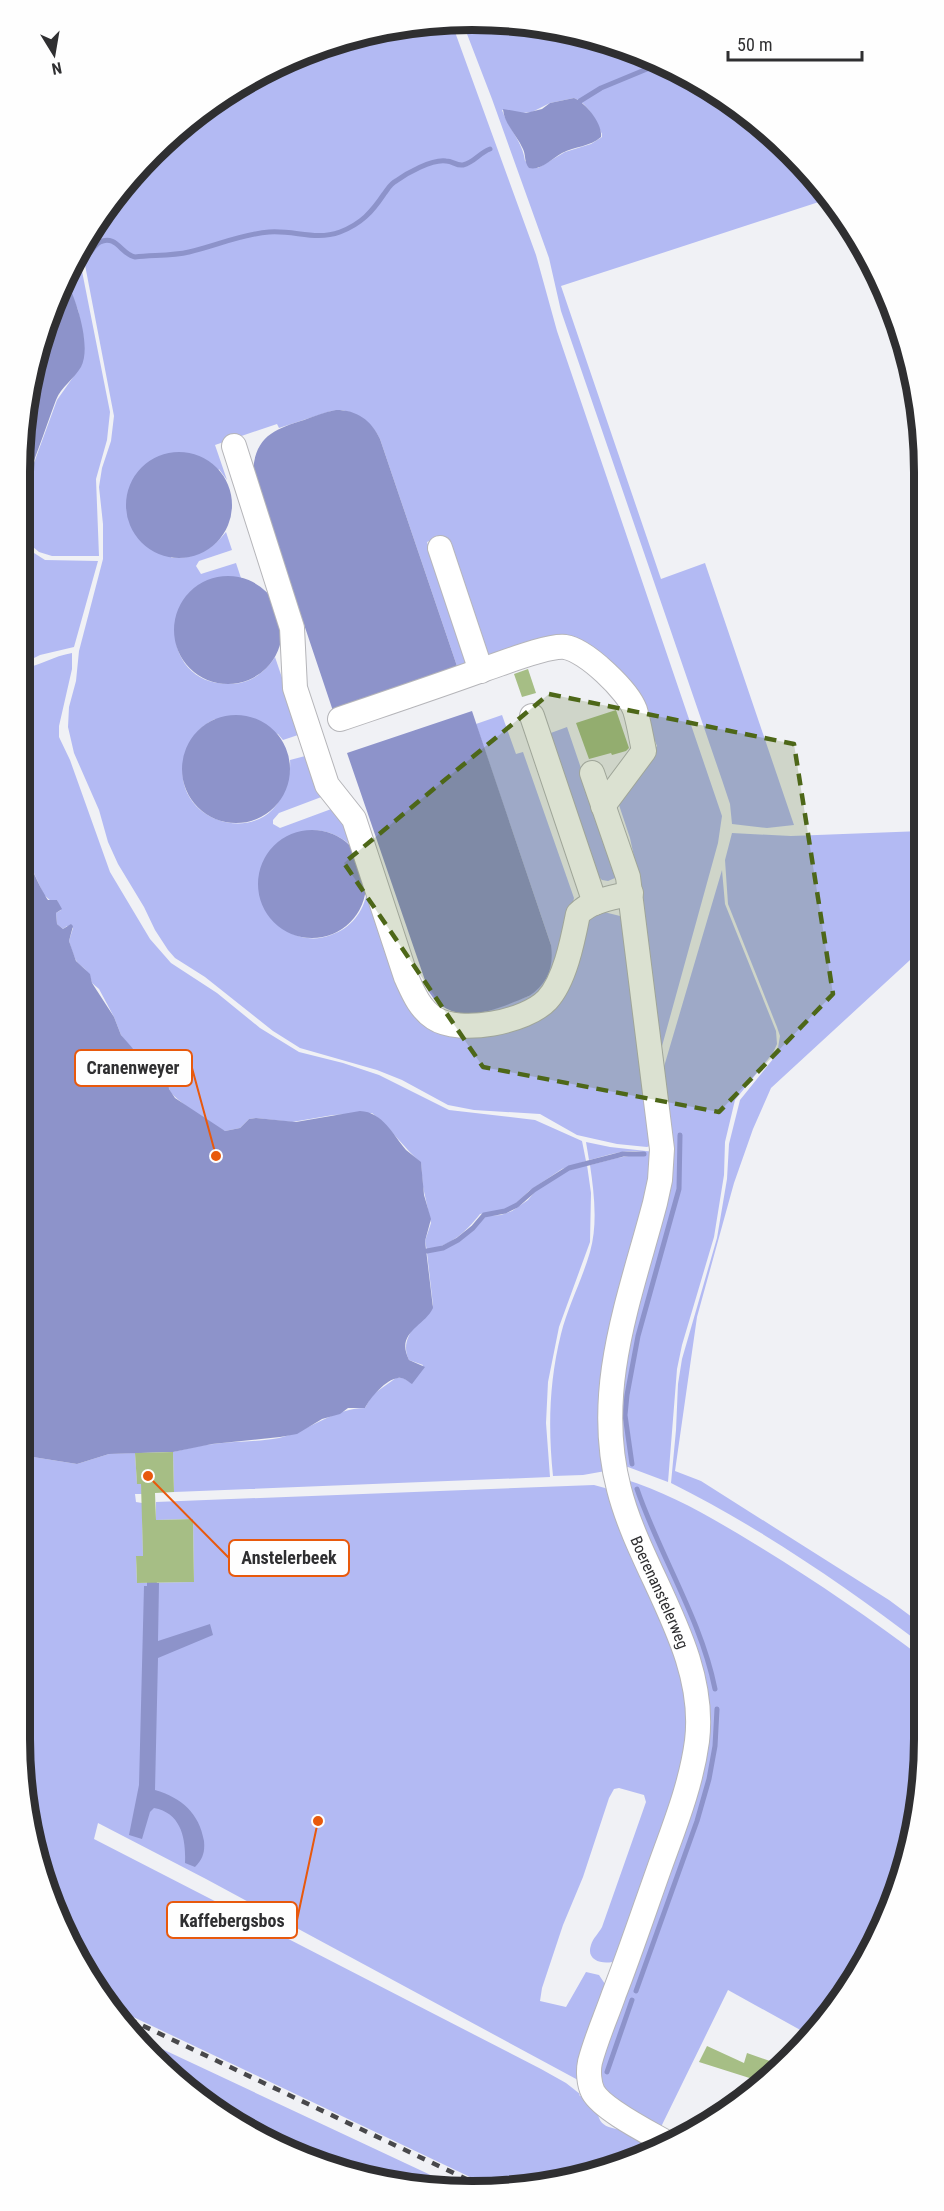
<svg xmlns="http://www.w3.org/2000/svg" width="944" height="2211" font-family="'Roboto Condensed',sans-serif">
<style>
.green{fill:#b3baf3;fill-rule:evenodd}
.water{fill:#8d93ca}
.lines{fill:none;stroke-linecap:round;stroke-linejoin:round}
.stream{stroke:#8d93ca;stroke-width:5}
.building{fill:#a6be85}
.minor-casing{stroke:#b5b5b9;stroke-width:26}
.minor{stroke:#fff;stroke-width:24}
.rail{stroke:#48484b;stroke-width:4.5;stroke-dasharray:8 8;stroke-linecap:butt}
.marked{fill:#4d6718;fill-opacity:0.2;stroke:#4d6718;stroke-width:4.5;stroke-dasharray:12 8;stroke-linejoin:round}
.labels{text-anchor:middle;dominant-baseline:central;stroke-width:4.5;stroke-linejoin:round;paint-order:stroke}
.street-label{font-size:16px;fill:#2f2f31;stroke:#fefefe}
.rim{fill:none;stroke:#2f2f31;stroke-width:8}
.leader{fill:none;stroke:#e8590c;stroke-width:2}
.callout-dot{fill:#e8590c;stroke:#fefefe;stroke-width:2}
.callout{fill:#fefefe;stroke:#e8590c;stroke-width:2}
.callout-label{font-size:18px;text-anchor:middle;font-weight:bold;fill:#2f2f31}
</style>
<rect width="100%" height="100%" fill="#f0f1f5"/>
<path class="green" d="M 443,20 L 451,21 L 536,255 L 557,331 L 722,816 L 718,843 L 659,1057 L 652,1145 L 647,1147 L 617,1144 L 577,1135 L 540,1114 L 474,1110 L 448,1105 L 402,1080 L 377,1070 L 300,1048 L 273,1031 L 205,977 L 175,958 L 168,950 L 155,930 L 144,907 L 118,864 L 108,842 L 99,810 L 74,753 L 68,727 L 69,707 L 76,681 L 79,651 L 103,559 L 103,524 L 99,487 L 102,468 L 111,441 L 114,416 L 81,244 L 132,173 L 197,113 L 272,66 L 355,35 ZM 342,410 C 357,413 373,424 380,439 L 459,672 L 470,668 L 427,542 L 442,536 L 488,654 L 587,646 L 630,681 L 657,746 L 618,802 L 630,838 L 640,885 L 623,921 L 620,916 L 604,912 L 584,920 L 541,1017 L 420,1017 L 367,891 C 364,912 351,928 331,935 C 285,953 239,896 268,855 C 272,849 277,842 284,839 C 289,836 296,835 301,833 C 320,826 338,834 352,846 L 351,832 L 334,808 L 280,828 L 273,824 L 273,820 L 279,813 L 324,796 L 309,755 L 290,760 C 291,770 288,778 285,787 C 267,852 166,823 185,756 C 190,739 198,727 215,719 L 278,734 L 283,740 L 301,734 L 275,657 C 265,673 249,684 230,684 C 152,686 158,565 241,578 L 236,563 L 204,573 L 201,574 L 196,566 L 199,561 L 232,550 L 226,532 C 212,550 194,559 171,558 L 219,469 L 227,480 L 215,445 L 277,424 L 279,428 L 331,411 Z
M 462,21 L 531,23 L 618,44 L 724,96 L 812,174 L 828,199 L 561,286 L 661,579 L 705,563 L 794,825 L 767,828 L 732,824 L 730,804 L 722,780 L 561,311 L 549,258 L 492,99 ZM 574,98 C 589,104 596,121 602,134 L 602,137 L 591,144 L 565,152 L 538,168 L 525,161 C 523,142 508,128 502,110 L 522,113 L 532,112 L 550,103 Z
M 78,251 L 110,412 L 107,440 L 96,479 L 99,556 L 52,556 L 39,552 L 20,536 L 20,494 L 31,471 L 57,400 L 81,366 L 84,345 L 83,335 L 78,310 L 65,278 Z
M 20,544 L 45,560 L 98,561 L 74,647 L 40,655 L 20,665 Z
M 72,653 L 72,669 L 59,726 L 59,737 L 70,760 L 110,872 L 150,939 L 171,963 L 217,993 L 260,1028 L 299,1052 L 343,1063 L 379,1075 L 449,1110 L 535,1120 L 582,1141 L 586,1161 L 562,1169 L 529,1191 L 514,1205 L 504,1210 L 480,1214 C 465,1233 451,1245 427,1251 L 425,1241 L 431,1223 L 423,1187 L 421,1163 C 403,1147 391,1128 372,1113 L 333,1115 L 292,1122 L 256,1118 L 249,1119 L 240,1128 L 225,1131 C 216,1128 174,1099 170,1091 C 166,1083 170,1076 171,1068 L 158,1059 L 145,1057 L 129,1046 L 121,1035 L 114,1017 L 99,989 L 92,983 C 90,973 85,969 78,963 C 74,959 71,947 69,941 L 73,928 L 67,926 L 63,929 L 57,924 L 56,913 L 61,910 L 57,900 L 51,901 L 44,895 L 28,860 L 29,856 L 20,841 L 20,670 C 38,666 54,656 72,653 Z
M 502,715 L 516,754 L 523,752 L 574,898 L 556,970 L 549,986 L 517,1010 L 478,1014 L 529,996 L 551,945 L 476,724 Z
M 567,727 L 616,871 L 615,878 L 608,881 L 602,880 L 599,877 L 548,734 Z
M 922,831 L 922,949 L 771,1088 L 753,1129 L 734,1183 L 697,1317 L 675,1471 L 701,1481 L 889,1600 L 924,1626 L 924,1646 C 844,1585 761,1528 671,1483 L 676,1430 L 678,1384 L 682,1359 L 717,1238 L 727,1179 L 729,1144 L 740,1100 L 777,1054 L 780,1036 L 777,1027 L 728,904 L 725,860 L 732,833 L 791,836 Z
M 722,870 L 725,904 L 776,1031 L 777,1044 L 773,1053 L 735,1100 L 725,1142 L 724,1175 L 714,1237 L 682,1345 L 677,1369 L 668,1482 L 628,1467 L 583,1475 L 553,1476 C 548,1428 549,1382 561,1334 C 568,1306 582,1280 590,1252 C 598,1224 594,1192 590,1165 L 617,1158 L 646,1153 C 628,1147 607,1156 589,1160 L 586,1142 L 610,1147 L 655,1152 L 663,1070 Z
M 587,1165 L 591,1193 L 590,1242 L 559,1327 L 548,1382 L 546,1423 L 550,1477 L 174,1492 L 173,1452 C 186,1449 200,1445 214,1444 C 235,1441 258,1442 279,1438 C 309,1431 334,1408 365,1408 L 372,1395 L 396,1378 L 403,1378 L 412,1383 L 423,1365 L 409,1360 C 398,1338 420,1321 433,1305 L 427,1253 C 453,1248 467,1233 486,1216 L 501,1215 L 512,1211 L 528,1200 L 537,1189 L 566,1171 Z
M 135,1453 L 137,1483 L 141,1484 L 142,1494 L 135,1494 L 136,1502 L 142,1503 L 143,1556 L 136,1557 L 137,1583 L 194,1582 L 193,1519 L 156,1520 L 156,1502 L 594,1485 L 605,1488 L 614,1494 L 686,1680 L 689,1750 L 618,1960 C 606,1966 585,1962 591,1945 C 593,1938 599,1933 602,1927 L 646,1802 L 644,1795 L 619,1788 L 614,1789 L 609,1798 L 583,1877 L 563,1925 L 542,1988 L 540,2001 L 566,2007 L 586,1972 L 599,1975 L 607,1987 L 578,2080 L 206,1879 L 98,1823 L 94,1839 L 541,2069 L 566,2083 L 580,2094 L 579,2095 L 597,2107 C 598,2132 614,2126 632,2133 C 642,2137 653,2142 663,2147 L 617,2168 L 531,2188 L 489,2186 L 108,2005 L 80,1965 L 44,1885 L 20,1739 L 20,1457 L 33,1457 L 77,1464 L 109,1454 Z
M 624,1479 C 672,1494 712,1518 755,1544 C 814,1580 868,1617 924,1659 L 924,1739 L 900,1885 L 864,1965 L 813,2037 L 728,1990 L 659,2131 L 609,2099 L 597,2072 L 704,1721 Z
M 128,2033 L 437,2178 L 452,2185 L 384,2183 L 246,2131 Z"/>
<path class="water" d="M 574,98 C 586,103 603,124 601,137 C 590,147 575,146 562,153 C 551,159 541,171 529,168 C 524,162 526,155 523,149 C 517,135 504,124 503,109 L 526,113 L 542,109 L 550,103 Z
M 65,278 C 76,298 92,346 81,367 C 74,379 61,387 56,400 C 44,432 34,464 20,494 L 20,472 L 44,326 Z
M 336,410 C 357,410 371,420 380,439 L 459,672 L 334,714 L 253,472 C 255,436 275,429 304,420 C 315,416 325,412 336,410 Z
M126 505a53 53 0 1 1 106 0a53 53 0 1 1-106 0Z
M174 630a54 54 0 1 1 108 0a54 54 0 1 1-108 0Z
M 472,711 L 551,945 C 554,967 548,983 529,996 C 497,1009 453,1030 429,992 L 347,753 Z
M182 769a54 54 0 1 1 108 0a54 54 0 1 1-108 0Z
M258 884a54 54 0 1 1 108 0a54 54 0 1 1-108 0Z
M 20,841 L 29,856 C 28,865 43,892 48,900 L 57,900 L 62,909 L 56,913 L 57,924 L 63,929 L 71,924 L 73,926 L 69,941 L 76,961 L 90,974 L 92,983 L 114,1017 L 121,1035 L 135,1051 L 145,1057 L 169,1063 L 171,1072 L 168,1079 L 169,1089 L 175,1098 L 225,1131 L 240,1128 L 249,1119 L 256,1118 L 296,1122 L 360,1111 C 383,1112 393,1135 406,1150 C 411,1154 416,1158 421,1162 L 424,1195 L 431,1219 L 425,1241 L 433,1308 C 424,1327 395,1332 409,1360 L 425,1367 L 412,1384 C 407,1381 403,1377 398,1378 C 386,1379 370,1398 365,1408 L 348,1408 L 340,1414 L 322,1419 L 297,1434 L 280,1437 L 212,1444 L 173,1452 L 109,1454 L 77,1464 L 33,1457 L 20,1457 Z
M 147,1557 L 157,1583 L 159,1583 L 158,1641 L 210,1624 L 213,1635 L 158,1658 L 155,1790 C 182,1798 199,1813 204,1841 C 205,1852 203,1859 195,1867 L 185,1863 C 186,1840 182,1813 154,1808 L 150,1812 L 142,1839 L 129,1835 L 139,1785 L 144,1586 L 147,1586 Z"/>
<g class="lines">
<path class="stream" d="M 580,101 L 601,88 L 659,64
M 86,257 C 91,253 94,245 100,242 C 116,234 122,255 135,257 C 153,255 172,256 189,252 C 215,246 242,234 269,232 C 295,230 315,241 340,232 C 361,224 372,212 384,194 C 388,189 390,184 396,181 C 407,173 432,159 446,161 C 453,161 456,166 463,165 C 475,162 479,153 490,149
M 74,258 L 75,258
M 427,1251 L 443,1248 L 458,1240 L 473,1228 L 484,1215 L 505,1211 L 517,1205 L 534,1190 L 569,1168 L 623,1154 L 644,1154
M 632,1464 L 625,1415 L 627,1395 L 638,1336 L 679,1189 L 680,1135
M 637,1489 C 660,1556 701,1619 715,1689
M 636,1991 L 697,1821 L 709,1779 L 715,1746 L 717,1709
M 607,2072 L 632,2000"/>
</g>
<path class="building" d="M 528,669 L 536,693 L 522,697 L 514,674 Z
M 616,710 L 629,748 L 626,751 L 612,755 L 611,753 L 589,759 L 576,723 Z
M 173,1452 L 174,1492 L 155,1493 L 156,1520 L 193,1519 L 194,1582 L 137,1583 L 136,1556 L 143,1556 L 141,1484 L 137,1484 L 135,1453 Z
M 707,2046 L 744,2063 L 747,2053 L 770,2061 L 768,2067 L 773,2069 L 759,2081 L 699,2062 Z"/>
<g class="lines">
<defs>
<g id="minor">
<path d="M 234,446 L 292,628 L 295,688 L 327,785 L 354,819 L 406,977 C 413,992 419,1008 434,1018 C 460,1035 526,1022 547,1000 C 565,981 573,939 578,914 C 591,900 613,898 631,893"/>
<path d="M 440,548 L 481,671"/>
<path d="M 532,716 L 595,903"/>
<path d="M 340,719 C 387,703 435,687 482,670 C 501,664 547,645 565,647 C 586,650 628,691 635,710 C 639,723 641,737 644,751 L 603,806"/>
<path id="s1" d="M 592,773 L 628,877 L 662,1149 L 660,1180 L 655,1203 C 630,1298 593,1390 619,1489 C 640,1572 708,1652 697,1741 C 691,1786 674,1827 659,1869 C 644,1911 630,1953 614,1994 C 606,2017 596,2039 590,2062 C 588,2071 589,2084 593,2092 C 603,2110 650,2133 669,2144"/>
</g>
</defs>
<use href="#minor" class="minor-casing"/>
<use href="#minor" class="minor"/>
<path class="rail" d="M 114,2012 L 481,2186"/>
</g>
<path class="marked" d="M 549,694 L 794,744 L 833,994 L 719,1112 L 483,1067 L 344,863 Z"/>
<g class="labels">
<g class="street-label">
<text stroke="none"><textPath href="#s1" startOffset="842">Boerenanstelerweg</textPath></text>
</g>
</g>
<path d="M0 0H944V2211H0ZM472 30H472A442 442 0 0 1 914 472V1739A442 442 0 0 1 472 2181H472A442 442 0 0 1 30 1739V472A442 442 0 0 1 472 30Z" fill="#fefefe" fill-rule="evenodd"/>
<path class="rim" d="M472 30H472A442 442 0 0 1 914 472V1739A442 442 0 0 1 472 2181H472A442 442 0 0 1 30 1739V472A442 442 0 0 1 472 30Z"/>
<path class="leader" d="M216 1156L192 1068M148 1476L229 1558M318 1821L297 1920"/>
<g class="callout-dot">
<circle cx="216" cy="1156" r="6"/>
<circle cx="148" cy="1476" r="6"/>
<circle cx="318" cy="1821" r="6"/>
</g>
<g class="callout">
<rect x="75" y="1050" width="117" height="36" rx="6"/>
<rect x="229" y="1540" width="120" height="36" rx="6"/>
<rect x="167" y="1902" width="130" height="36" rx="6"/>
</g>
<g class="callout-label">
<text x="133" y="1074">Cranenweyer</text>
<text x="289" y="1564">Anstelerbeek</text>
<text x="232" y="1927">Kaffebergsbos</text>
</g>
<g transform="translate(54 54) rotate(169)" stroke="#fefefe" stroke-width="4.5" paint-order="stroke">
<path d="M0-4.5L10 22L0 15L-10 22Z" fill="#2f2f31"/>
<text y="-9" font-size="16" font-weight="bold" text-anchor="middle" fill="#2f2f31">N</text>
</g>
<path d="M728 51v9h134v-9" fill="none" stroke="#2f2f31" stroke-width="3"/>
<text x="737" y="51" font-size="18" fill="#2f2f31" stroke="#fefefe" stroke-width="4.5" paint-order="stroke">50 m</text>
</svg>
